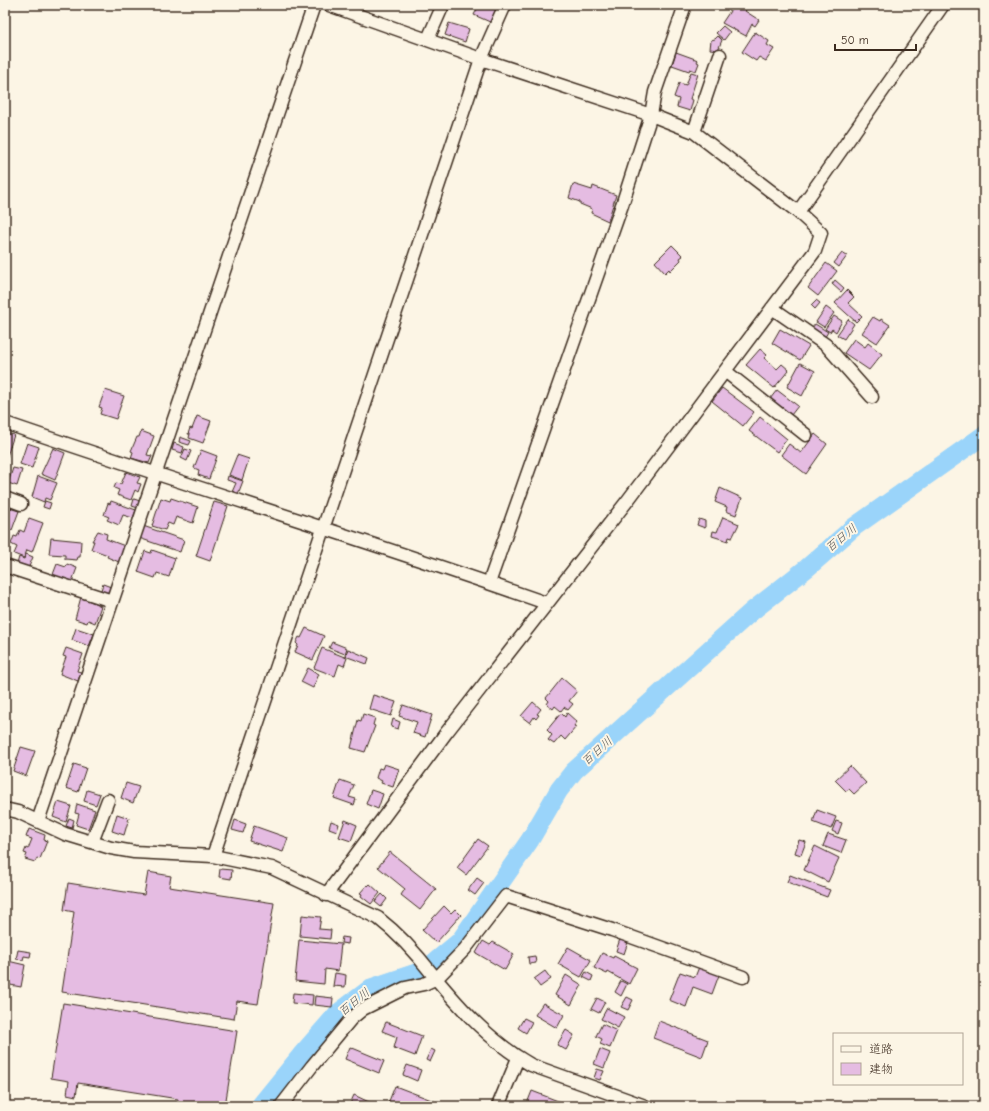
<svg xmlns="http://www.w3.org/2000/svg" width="989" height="1111" font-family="'Comic Neue','Klee One',sans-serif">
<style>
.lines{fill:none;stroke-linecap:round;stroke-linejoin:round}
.river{stroke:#9ad4fa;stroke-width:19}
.building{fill:#e5bce2;stroke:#3b2a1e}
.minor-casing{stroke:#3b2a1e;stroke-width:15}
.minor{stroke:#fcf5e5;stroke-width:12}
.labels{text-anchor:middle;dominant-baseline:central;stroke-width:4;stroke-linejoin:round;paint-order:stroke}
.water-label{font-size:12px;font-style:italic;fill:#535455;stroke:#fcf5e5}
</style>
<rect width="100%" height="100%" fill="#fcf5e5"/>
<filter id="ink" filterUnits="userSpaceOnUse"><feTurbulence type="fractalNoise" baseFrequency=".025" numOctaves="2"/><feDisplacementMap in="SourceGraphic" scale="8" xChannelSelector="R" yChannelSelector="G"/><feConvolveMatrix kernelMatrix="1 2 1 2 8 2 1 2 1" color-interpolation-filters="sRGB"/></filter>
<g filter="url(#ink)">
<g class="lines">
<path class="river" d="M 260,1106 L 303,1053 L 338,1013 L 371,988 L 425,970 L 460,941 L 530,840 L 559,790 L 574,771 L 751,612 L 807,568 L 854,527 L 984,435"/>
</g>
<path class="building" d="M 479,5 L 498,5 L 490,22 L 474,15 Z
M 734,5 L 743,5 L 748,8 L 745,11 L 759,20 L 755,26 L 752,24 L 746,36 L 722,23 Z
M 449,23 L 469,29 L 465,42 L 445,35 Z
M 723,26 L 730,32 L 724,40 L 716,33 Z
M 755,32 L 769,41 L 767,45 L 774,49 L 766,61 L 759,57 L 756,61 L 742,52 Z
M 718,36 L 722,40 L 718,50 L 710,49 L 711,40 L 715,39 Z
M 676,52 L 698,60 L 697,62 L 699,63 L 696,71 L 690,69 L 689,71 L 672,65 Z
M 691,72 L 698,74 L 690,99 L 693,100 L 690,111 L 677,107 L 679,99 L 674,97 L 679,83 L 686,85 Z
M 573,184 L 592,190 L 593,186 L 616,195 L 608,221 L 591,213 L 592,209 L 580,204 L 580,202 L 569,198 Z
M 672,245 L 683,256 L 680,258 L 681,260 L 670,271 L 669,269 L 665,273 L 655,262 Z
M 842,253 L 847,256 L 839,267 L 834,263 Z
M 826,263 L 837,271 L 818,296 L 808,288 Z
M 835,280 L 844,288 L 841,292 L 832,284 Z
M 847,290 L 854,297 L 848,303 L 862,316 L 856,322 L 835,303 Z
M 816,300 L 820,303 L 815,309 L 811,305 Z
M 826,307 L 834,313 L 824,327 L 816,322 Z
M 834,316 L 842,321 L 836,332 L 832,329 L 830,332 L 825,329 Z
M 873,317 L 880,321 L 881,319 L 890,325 L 877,343 L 862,333 Z
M 848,319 L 854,324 L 844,339 L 837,335 Z
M 815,324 L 828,332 L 823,340 L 810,331 Z
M 780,329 L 809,346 L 800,360 L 772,343 Z
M 854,339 L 865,347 L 868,343 L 882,354 L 869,370 L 844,353 Z
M 760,349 L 767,355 L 764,358 L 777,369 L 782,364 L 789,370 L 774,388 L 746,365 Z
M 800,363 L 815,371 L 802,396 L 787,387 Z
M 722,388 L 754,412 L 743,426 L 712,401 Z
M 105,390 L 124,396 L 116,419 L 100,414 L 102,408 L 99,407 Z
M 777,390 L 798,406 L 791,415 L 770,399 Z
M 197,416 L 211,421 L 203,443 L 189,438 L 190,434 L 188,434 L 190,428 L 192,429 Z
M 760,417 L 787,439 L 777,452 L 749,431 Z
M 141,431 L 154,436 L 147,455 L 152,456 L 149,463 L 131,458 L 133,452 L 131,451 L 137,437 L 139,437 Z
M 5,433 L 14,435 L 6,459 L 5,459 Z
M 815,434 L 827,444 L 806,474 L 781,455 L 789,444 L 801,453 Z
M 180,437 L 191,441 L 189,445 L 179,442 Z
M 27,443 L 39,447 L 32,468 L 20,464 Z
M 174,443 L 184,447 L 182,453 L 172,450 Z
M 53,448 L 65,453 L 55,480 L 41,474 Z
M 185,449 L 191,451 L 187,461 L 181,458 Z
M 201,450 L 217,456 L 209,479 L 198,475 L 199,470 L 194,468 Z
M 237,455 L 249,459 L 242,480 L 229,475 Z
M 13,468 L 22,470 L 17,486 L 8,483 Z
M 126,472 L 140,477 L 137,483 L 141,484 L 138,492 L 135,490 L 131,500 L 117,495 L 119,490 L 114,488 L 116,483 L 121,484 Z
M 38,476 L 57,483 L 50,500 L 45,498 L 44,502 L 32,497 Z
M 228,476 L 243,481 L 238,494 L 232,492 L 236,483 L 227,480 Z
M 720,488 L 742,498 L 736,515 L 726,511 L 727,507 L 715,502 Z
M 161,498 L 170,501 L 171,498 L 198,507 L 193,523 L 176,517 L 173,525 L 168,523 L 165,530 L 152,526 Z
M 134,499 L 140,501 L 138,508 L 132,506 Z
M 45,501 L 51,503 L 49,509 L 43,507 Z
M 111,501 L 136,510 L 133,518 L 123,515 L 119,525 L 107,520 L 109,517 L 104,515 L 108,503 L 110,504 Z
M 214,502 L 228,506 L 210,561 L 196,556 Z
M 6,507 L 19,511 L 12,530 L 5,528 Z
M 723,517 L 739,524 L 732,538 L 729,537 L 728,541 L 712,536 L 713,531 L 717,532 Z
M 29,518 L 43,523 L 32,552 L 27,550 L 24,558 L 14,554 L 17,547 L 11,544 L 14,536 L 17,537 L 20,530 L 24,532 Z
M 699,519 L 705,521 L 705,528 L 697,525 Z
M 143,526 L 184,540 L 180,552 L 139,538 Z
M 98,531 L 107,534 L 106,539 L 125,546 L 119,562 L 107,557 L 108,555 L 91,549 L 94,541 L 92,541 Z
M 51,538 L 81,541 L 80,557 L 78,557 L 77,560 L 65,559 L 65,555 L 49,554 Z
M 152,550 L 175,558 L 169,577 L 157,573 L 155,578 L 138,572 L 145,551 L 151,553 Z
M 26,554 L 33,557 L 28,569 L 17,564 L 19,557 L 24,559 Z
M 57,564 L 66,567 L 67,564 L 77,568 L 71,584 L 52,577 Z
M 103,584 L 111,587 L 108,596 L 100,593 Z
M 81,597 L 101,606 L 95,623 L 88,620 L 87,623 L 75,619 Z
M 76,628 L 94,634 L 89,646 L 72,640 Z
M 306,628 L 324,636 L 313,660 L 295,652 L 298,645 L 296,643 L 299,637 L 301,638 Z
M 332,642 L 347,648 L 345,654 L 329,648 Z
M 66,648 L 83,654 L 77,671 L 81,672 L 78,681 L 60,674 L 66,657 L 63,656 Z
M 322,648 L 347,658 L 344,666 L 339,664 L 335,676 L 314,668 Z
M 348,649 L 369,658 L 367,664 L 345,656 Z
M 308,668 L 319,674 L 313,688 L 301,682 Z
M 562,678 L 577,691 L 569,701 L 573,704 L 568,710 L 564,707 L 561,711 L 555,706 L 553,709 L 547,704 L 549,701 L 546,698 Z
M 373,695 L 396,702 L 391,716 L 369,709 Z
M 533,702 L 541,709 L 537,714 L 539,715 L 536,719 L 534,717 L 530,723 L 521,716 Z
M 403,705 L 432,715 L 425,737 L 413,733 L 417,722 L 399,716 Z
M 561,713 L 565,717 L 567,713 L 577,722 L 574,726 L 576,727 L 565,740 L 561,736 L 554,744 L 548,740 L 552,735 L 547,730 Z
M 363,714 L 375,718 L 373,725 L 375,726 L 365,752 L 351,748 L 358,720 L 361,721 Z
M 393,719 L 400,722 L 398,729 L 391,727 Z
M 21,747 L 35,751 L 26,776 L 13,771 Z
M 74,764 L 86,768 L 78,792 L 66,788 Z
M 384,764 L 399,769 L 393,787 L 381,783 L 382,781 L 376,778 L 379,768 L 382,769 Z
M 850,766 L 866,783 L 854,794 L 849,789 L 846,791 L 835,780 Z
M 340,780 L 354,785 L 349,797 L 356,799 L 354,805 L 334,798 Z
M 126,783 L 139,787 L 133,803 L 121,798 Z
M 87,790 L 100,794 L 96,805 L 84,801 Z
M 371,790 L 383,794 L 378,809 L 366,804 Z
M 58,802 L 71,806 L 66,822 L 53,817 Z
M 77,804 L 95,810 L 88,829 L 76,825 L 79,814 L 75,813 Z
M 817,810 L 836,817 L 831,829 L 813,822 Z
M 117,814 L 129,818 L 124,835 L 112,831 Z
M 69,818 L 74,820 L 72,828 L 66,826 Z
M 235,820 L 246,824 L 243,833 L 232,830 Z
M 345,820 L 357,825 L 351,841 L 339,837 Z
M 331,821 L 339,824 L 337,831 L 329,828 Z
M 836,821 L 842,823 L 838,834 L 832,831 Z
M 254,826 L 288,838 L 283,852 L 249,841 Z
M 29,829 L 45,835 L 44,840 L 47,841 L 40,859 L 37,858 L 35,862 L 25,859 L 27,854 L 24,853 L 26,848 L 28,849 L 32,839 L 26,837 Z
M 828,834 L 846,840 L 841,853 L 823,846 Z
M 478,839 L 488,846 L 466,875 L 457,868 Z
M 799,840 L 806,842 L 801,855 L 795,853 Z
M 815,846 L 839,858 L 828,882 L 804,870 Z
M 390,852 L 436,889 L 420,910 L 401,895 L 405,889 L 378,867 Z
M 220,869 L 232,870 L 231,879 L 219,877 Z
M 148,872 L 171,876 L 169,887 L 274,903 L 258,1004 L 237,1001 L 234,1019 L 62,992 L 74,912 L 64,910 L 68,883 L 144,895 Z
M 790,875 L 830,890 L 827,897 L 787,882 Z
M 477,878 L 484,883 L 475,895 L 468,890 Z
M 370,884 L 380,893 L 371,904 L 361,896 L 362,894 L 360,893 L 367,885 L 368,886 Z
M 382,894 L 387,899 L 381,907 L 375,902 Z
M 444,906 L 451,913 L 455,909 L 461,915 L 436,943 L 422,930 Z
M 302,915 L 321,917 L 319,929 L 331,930 L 330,939 L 300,936 Z
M 621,936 L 629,939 L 624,954 L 616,951 Z
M 342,937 L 349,938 L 348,944 L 341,943 Z
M 299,940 L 341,944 L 338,971 L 325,969 L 324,984 L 295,981 Z
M 483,941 L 490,945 L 493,942 L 514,954 L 505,970 L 476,953 Z
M 568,947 L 591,960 L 581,977 L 558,964 Z
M 18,950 L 31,952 L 30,957 L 24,956 L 23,960 L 16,959 Z
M 602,953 L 613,958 L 614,956 L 637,968 L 629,984 L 608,972 L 607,974 L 594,968 Z
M 535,956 L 536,963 L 529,964 L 528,957 Z
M 8,961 L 25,965 L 21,987 L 5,984 Z
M 699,967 L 719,975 L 712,994 L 693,987 L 686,1007 L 669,1000 L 680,972 L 695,977 Z
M 545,971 L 551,979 L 540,987 L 534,979 Z
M 586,972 L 593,976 L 591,981 L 583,977 Z
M 335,973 L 346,975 L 345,987 L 333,986 Z
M 566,975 L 582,985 L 571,1005 L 555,995 Z
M 621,981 L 627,984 L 621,996 L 615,992 Z
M 293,993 L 313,995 L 312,1005 L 292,1003 Z
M 315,996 L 333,998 L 332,1007 L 314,1005 Z
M 627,997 L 633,1000 L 628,1010 L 621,1007 Z
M 597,998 L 605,1002 L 599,1013 L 591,1009 Z
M 63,1003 L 237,1031 L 225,1106 L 203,1103 L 203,1106 L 177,1106 L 178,1099 L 78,1083 L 76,1096 L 67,1094 L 69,1081 L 51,1078 Z
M 543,1003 L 564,1015 L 557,1028 L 535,1015 Z
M 607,1008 L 624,1017 L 618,1028 L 601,1019 Z
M 524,1018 L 532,1022 L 526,1033 L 518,1028 Z
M 659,1021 L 708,1040 L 702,1057 L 653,1038 Z
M 386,1022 L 422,1036 L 415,1056 L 394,1048 L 397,1037 L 382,1031 Z
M 602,1024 L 617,1031 L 610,1048 L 600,1044 L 602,1039 L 596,1036 Z
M 566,1030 L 574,1035 L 566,1050 L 557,1045 Z
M 350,1047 L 384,1061 L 379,1073 L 345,1059 Z
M 431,1049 L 435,1051 L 430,1062 L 426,1060 Z
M 600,1049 L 610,1053 L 604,1068 L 594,1064 Z
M 407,1065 L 421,1070 L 417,1081 L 403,1075 Z
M 597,1069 L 604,1071 L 600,1080 L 594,1078 Z
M 395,1086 L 447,1106 L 387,1106 Z
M 532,1091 L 571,1106 L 526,1106 Z
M 354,1095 L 371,1103 L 369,1106 L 350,1104 Z"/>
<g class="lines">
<defs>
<path id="minor" d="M 428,39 L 443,5
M 694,132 L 720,55
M 798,212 L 943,5
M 772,308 L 826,345 L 872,397
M 725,371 L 806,435
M 5,423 C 185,485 367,540 546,603
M 5,498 L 21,504
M 5,566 L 112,601
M 489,583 L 622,205 L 651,115 L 655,92 L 685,5
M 5,809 L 18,812 L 65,834 L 111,848 L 134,852 L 213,856 L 272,868 L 378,918 C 400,935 416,953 433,975 C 462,1010 492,1043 531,1065 L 645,1106
M 38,821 L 314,5
M 92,842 L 108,800
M 213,856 L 481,59 L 505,5
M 326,895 L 446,733 L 628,500 L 815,251 L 821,233 L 798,212 L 694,132 L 651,115 L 481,59 L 329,5
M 281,1106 L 312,1066 L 351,1019 L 363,1009 L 405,988 L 424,984 L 437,978 L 465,949 L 506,896 L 612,930 L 743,977
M 498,1106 L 518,1058"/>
</defs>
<use href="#minor" class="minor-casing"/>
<use href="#minor" class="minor"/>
</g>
</g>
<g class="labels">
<g class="water-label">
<text transform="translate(841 538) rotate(-39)">百日川</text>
<text transform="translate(597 751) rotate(-42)">百日川</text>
<text transform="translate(354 1002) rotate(-39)">百日川</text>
</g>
</g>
<rect width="989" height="1111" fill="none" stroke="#fcf5e5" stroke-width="20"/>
<rect x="10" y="10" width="969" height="1091" fill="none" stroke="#3b2a1e" stroke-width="1.5" filter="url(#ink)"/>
<rect x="833" y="1033" width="130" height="52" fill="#fcf5e5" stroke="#afa495"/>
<rect x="841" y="1046" width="20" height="6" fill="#fcf5e5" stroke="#afa495"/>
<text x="869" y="1053" font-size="12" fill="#3b2a1e">道路</text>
<rect x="841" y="1063" width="20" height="12" fill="#e5bce2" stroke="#afa495"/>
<text x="869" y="1073" font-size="12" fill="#3b2a1e">建物</text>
<path d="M835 44v6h81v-6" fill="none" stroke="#3b2a1e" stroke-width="2"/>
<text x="841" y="44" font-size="12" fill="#3b2a1e" stroke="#fcf5e5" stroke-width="3" paint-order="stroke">50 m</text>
</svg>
